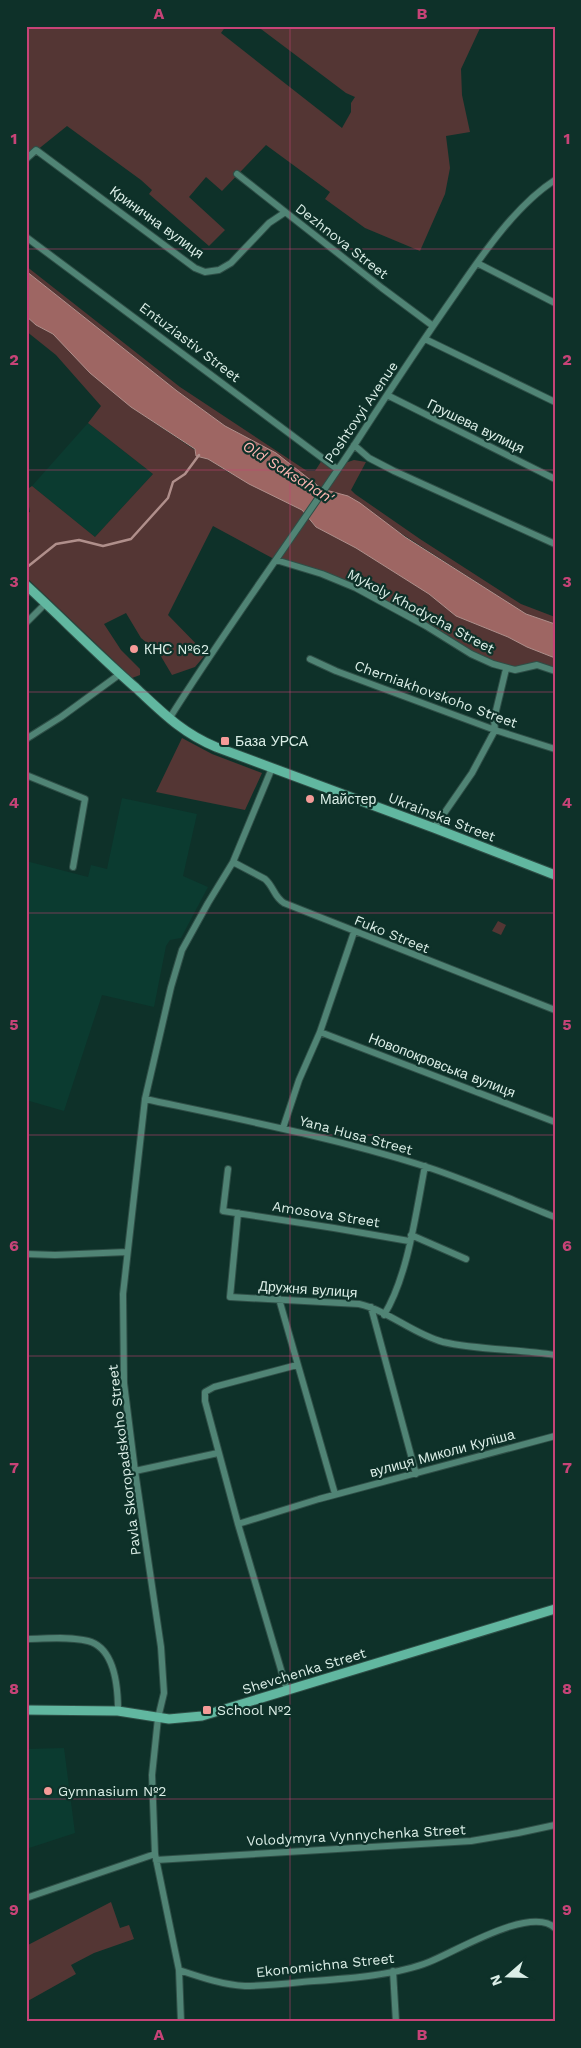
<svg xmlns="http://www.w3.org/2000/svg" width="581" height="2048" font-family="'Work Sans',sans-serif">
<style>
.built{fill:#0b3b30}
.green{fill:#543634}
.water{fill:#9e6663;stroke:#b08f8b}
.lines{fill:none;stroke-linecap:round;stroke-linejoin:round}
.stream{stroke:#b08f8b;stroke-width:2.5}
.street-casing{stroke:#2f4f47;stroke-width:8}
.secondary-casing{stroke:#2f4f47;stroke-width:11}
.street{stroke:#508475;stroke-width:6}
.secondary{stroke:#61b7a0;stroke-width:9}
.grid{fill:none;stroke:#c74377;stroke-width:1;stroke-opacity:0.55}
.poi-dot{fill:#f59b98;stroke:#0e3129;stroke-width:2}
.labels{text-anchor:middle;dominant-baseline:central;stroke-width:4.5;stroke-linejoin:round;paint-order:stroke}
.street-label{font-size:14px;fill:#dbeee7;stroke:#0e3129}
.poi-label{font-size:14px;fill:#dbeee7;stroke:#0e3129;text-anchor:start}
.water-label{font-size:15px;font-style:italic;fill:#fdb6b2;stroke:#0e3129}
.neatline{fill:none;stroke:#c74377;stroke-width:2}
.grid-label{font-size:16px;text-anchor:middle;font-weight:bold;fill:#c74377}
</style>
<rect width="100%" height="100%" fill="#0e3129"/>
<path class="built" d="M 88,423 L 153,474 L 95,537 L 32,486 Z
M 122,798 L 197,814 L 183,876 L 208,887 L 181,938 L 170,940 L 166,946 L 154,1007 L 102,995 L 64,1111 L 26,1100 L 26,861 L 88,877 L 91,865 L 107,869 Z
M 64,1748 L 75,1833 L 26,1849 L 26,1749 Z"/>
<path class="green" d="M 26,26 L 226,26 L 221,33 L 342,128 L 351,112 L 351,103 L 355,97 L 346,93 L 257,26 L 481,26 L 461,69 L 462,95 L 470,132 L 446,136 L 450,168 L 445,194 L 420,251 L 365,228 L 325,199 L 330,192 L 266,145 L 222,191 L 206,177 L 189,197 L 225,230 L 209,246 L 149,194 L 152,190 L 141,180 L 67,126 L 26,159 Z
M 26,266 L 180,387 L 307,471 L 315,471 L 322,460 L 333,471 L 322,489 L 276,453 L 225,426 L 177,391 L 26,271 Z
M 26,316 L 36,325 L 53,334 L 131,407 L 195,450 L 196,456 L 208,459 L 228,472 L 302,510 L 305,515 L 274,559 L 213,526 L 168,615 L 206,654 L 195,667 L 172,675 L 159,653 L 141,638 L 126,613 L 104,624 L 121,650 L 140,669 L 140,675 L 132,678 L 26,577 L 26,513 L 30,512 L 26,490 L 32,486 L 95,537 L 153,474 L 88,423 L 101,406 L 56,355 L 26,331 Z
M 354,460 L 366,462 L 351,490 L 355,494 L 420,539 L 521,604 L 555,617 L 555,624 L 526,614 L 388,525 L 327,490 L 345,463 Z
M 308,518 L 316,527 L 356,548 L 429,594 L 456,616 L 508,637 L 527,647 L 555,658 L 555,671 L 537,665 L 515,670 L 493,664 L 356,588 L 278,561 Z
M 182,738 L 212,754 L 262,773 L 245,810 L 156,792 Z
M 498,921 L 506,925 L 501,935 L 492,931 Z
M 111,1902 L 120,1928 L 129,1925 L 134,1939 L 94,1953 L 71,1965 L 76,1974 L 26,2002 L 26,1946 Z"/>
<path class="water" d="M 26,271 L 177,391 L 225,426 L 276,453 L 322,489 L 348,496 L 360,503 L 405,537 L 526,614 L 555,624 L 555,658 L 527,647 L 508,637 L 456,616 L 429,594 L 356,548 L 316,527 L 302,510 L 249,484 L 208,459 L 196,456 L 195,449 L 131,407 L 90,373 L 53,334 L 36,325 L 26,316 Z"/>
<g class="lines">
<path class="stream" d="M 26,568 L 56,544 L 79,540 L 103,546 L 131,539 L 168,498 L 173,482 L 185,474 L 199,455"/>
<defs>
<path id="street" d="M 26,159 L 36,150 L 195,268 L 205,272 L 219,270 L 231,263 L 269,223 L 284,213
M 237,174 L 382,288 L 433,326
M 26,237 L 337,469
M 477,263 L 555,303
M 425,339 L 555,402
M 387,395 L 555,479
M 354,445 L 369,458 L 394,471 L 555,544
M 276,560 L 322,574 L 356,588 L 426,626 L 471,654 L 493,664 L 515,670 L 537,665 L 555,671
M 26,623 L 46,603
M 310,659 L 336,671 L 495,730 L 555,749
M 169,719 C 228,625 294,536 355,444 C 388,393 421,343 456,293 C 482,255 516,205 555,180
M 26,739 L 61,717 L 120,674
M 26,775 L 85,799 L 73,867
M 434,828 L 472,773 L 495,730 L 494,719 L 506,669
M 233,862 L 265,879 C 274,887 274,897 284,903 L 555,1010
M 320,1032 L 555,1122
M 145,1099 C 239,1119 335,1138 427,1167 C 470,1181 512,1200 555,1217
M 283,1128 L 299,1080 L 320,1032 L 354,932
M 228,1169 L 223,1211 L 334,1228 L 409,1241
M 238,1213 L 230,1297 L 359,1304 C 389,1311 413,1334 443,1342 C 477,1350 519,1349 555,1355
M 411,1235 L 466,1259
M 26,1254 L 55,1255 L 127,1252
M 279,1299 L 335,1494
M 371,1307 L 416,1474
M 384,1315 C 408,1276 416,1212 425,1166
M 135,1471 L 218,1453
M 238,1524 L 205,1401 L 205,1392 L 214,1387 L 297,1365
M 26,1639 C 46,1639 68,1636 88,1641 C 115,1648 118,1688 118,1711
M 287,1690 L 238,1524 L 319,1499 L 555,1436
M 156,1860 L 471,1841 L 518,1833 L 555,1825
M 26,1898 L 155,1854
M 179,1970 C 200,1977 223,1985 245,1986 C 264,1986 283,1984 302,1982 C 339,1979 395,1976 429,1962 C 455,1952 531,1905 555,1928
M 393,1971 L 396,2022
M 181,2022 L 179,1970 L 155,1854 L 152,1775 L 158,1718 L 164,1693 L 161,1647 L 135,1471 L 124,1383 L 123,1294 L 145,1099 L 171,987 L 182,950 L 208,903 L 233,862 L 272,768"/>
<path id="secondary" d="M 26,585 C 63,619 98,655 136,688 C 162,712 182,733 216,747 L 434,828 L 555,875
M 26,1710 L 118,1711 L 169,1719 L 202,1716 L 555,1609"/>
</defs>
<use href="#street" class="street-casing"/>
<use href="#secondary" class="secondary-casing"/>
<use href="#street" class="street"/>
<use href="#secondary" class="secondary"/>
</g>
<path class="grid" d="M 290,26 L 290,2022M 26,249 L 555,249M 26,470 L 555,470M 26,692 L 555,692M 26,913 L 555,913M 26,1135 L 555,1135M 26,1356 L 555,1356M 26,1578 L 555,1578M 26,1799 L 555,1799"/>
<g class="poi-dot">
<circle cx="134" cy="649" r="5"/>
<rect x="220" y="736" width="10" height="10" rx="2.5"/>
<circle cx="310" cy="799" r="5"/>
<rect x="202" y="1705" width="10" height="10" rx="2.5"/>
<circle cx="48" cy="1791" r="5"/>
</g>
<g class="labels">
<g class="street-label">
<text transform="translate(157 222) rotate(36)">Кринична вулиця</text>
<text transform="translate(342 241) rotate(38)">Dezhnova Street</text>
<text transform="translate(190 342) rotate(37)">Entuziastiv Street</text>
<text transform="translate(361 412) rotate(-56)">Poshtovyi Avenue</text>
<text transform="translate(476 426) rotate(26)">Грушева вулиця</text>
<text transform="translate(421 611) rotate(28)">Mykoly Khodycha Street</text>
<text transform="translate(436 694) rotate(20)">Cherniakhovskoho Street</text>
<text transform="translate(442 817) rotate(21)">Ukrainska Street</text>
<text transform="translate(392 934) rotate(22)">Fuko Street</text>
<text transform="translate(442 1065) rotate(21)">Новопокровська вулиця</text>
<text transform="translate(356 1135) rotate(15)">Yana Husa Street</text>
<text transform="translate(326 1214) rotate(9)">Amosova Street</text>
<text transform="translate(308 1289) rotate(4)">Дружня вулиця</text>
<text transform="translate(442 1453) rotate(-15)">вулиця Миколи Куліша</text>
<text transform="translate(124 1460) rotate(-97)">Pavla Skoropadskoho Street</text>
<text transform="translate(304 1671) rotate(-17)">Shevchenka Street</text>
<text transform="translate(356 1835) rotate(-3)">Volodymyra Vynnychenka Street</text>
<text transform="translate(325 1965) rotate(-6)">Ekonomichna Street</text>
</g>
<g class="poi-label">
<text x="144" y="649">КНС №62</text>
<text x="235" y="741">База УРСА</text>
<text x="320" y="799">Майстер</text>
<text x="217" y="1710">School №2</text>
<text x="58" y="1791">Gymnasium №2</text>
</g>
<g class="water-label">
<text transform="translate(288 472) rotate(32)">Old Saksahan'</text>
</g>
</g>
<rect width="581" height="2048" fill="none" stroke="#0e3129" stroke-width="55"/>
<g transform="translate(508 1976) rotate(250)" stroke="#0e3129" stroke-width="4" paint-order="stroke">
<path d="M0-4L9 19L0 12L-9 19Z" fill="#dbeee7"/>
<text y="-8" font-size="14" font-weight="bold" text-anchor="middle" fill="#dbeee7">N</text>
</g>
<rect x="28" y="28" width="526" height="1992" class="neatline"/>
<g class="grid-label">
<text x="159" y="19">A</text>
<text x="422" y="19">B</text>
<text x="14" y="144">1</text>
<text x="567" y="144">1</text>
<text x="14" y="365">2</text>
<text x="567" y="365">2</text>
<text x="14" y="587">3</text>
<text x="567" y="587">3</text>
<text x="14" y="808">4</text>
<text x="567" y="808">4</text>
<text x="14" y="1030">5</text>
<text x="567" y="1030">5</text>
<text x="14" y="1251">6</text>
<text x="567" y="1251">6</text>
<text x="14" y="1473">7</text>
<text x="567" y="1473">7</text>
<text x="14" y="1694">8</text>
<text x="567" y="1694">8</text>
<text x="14" y="1915">9</text>
<text x="567" y="1915">9</text>
<text x="159" y="2040">A</text>
<text x="422" y="2040">B</text>
</g>
</svg>
